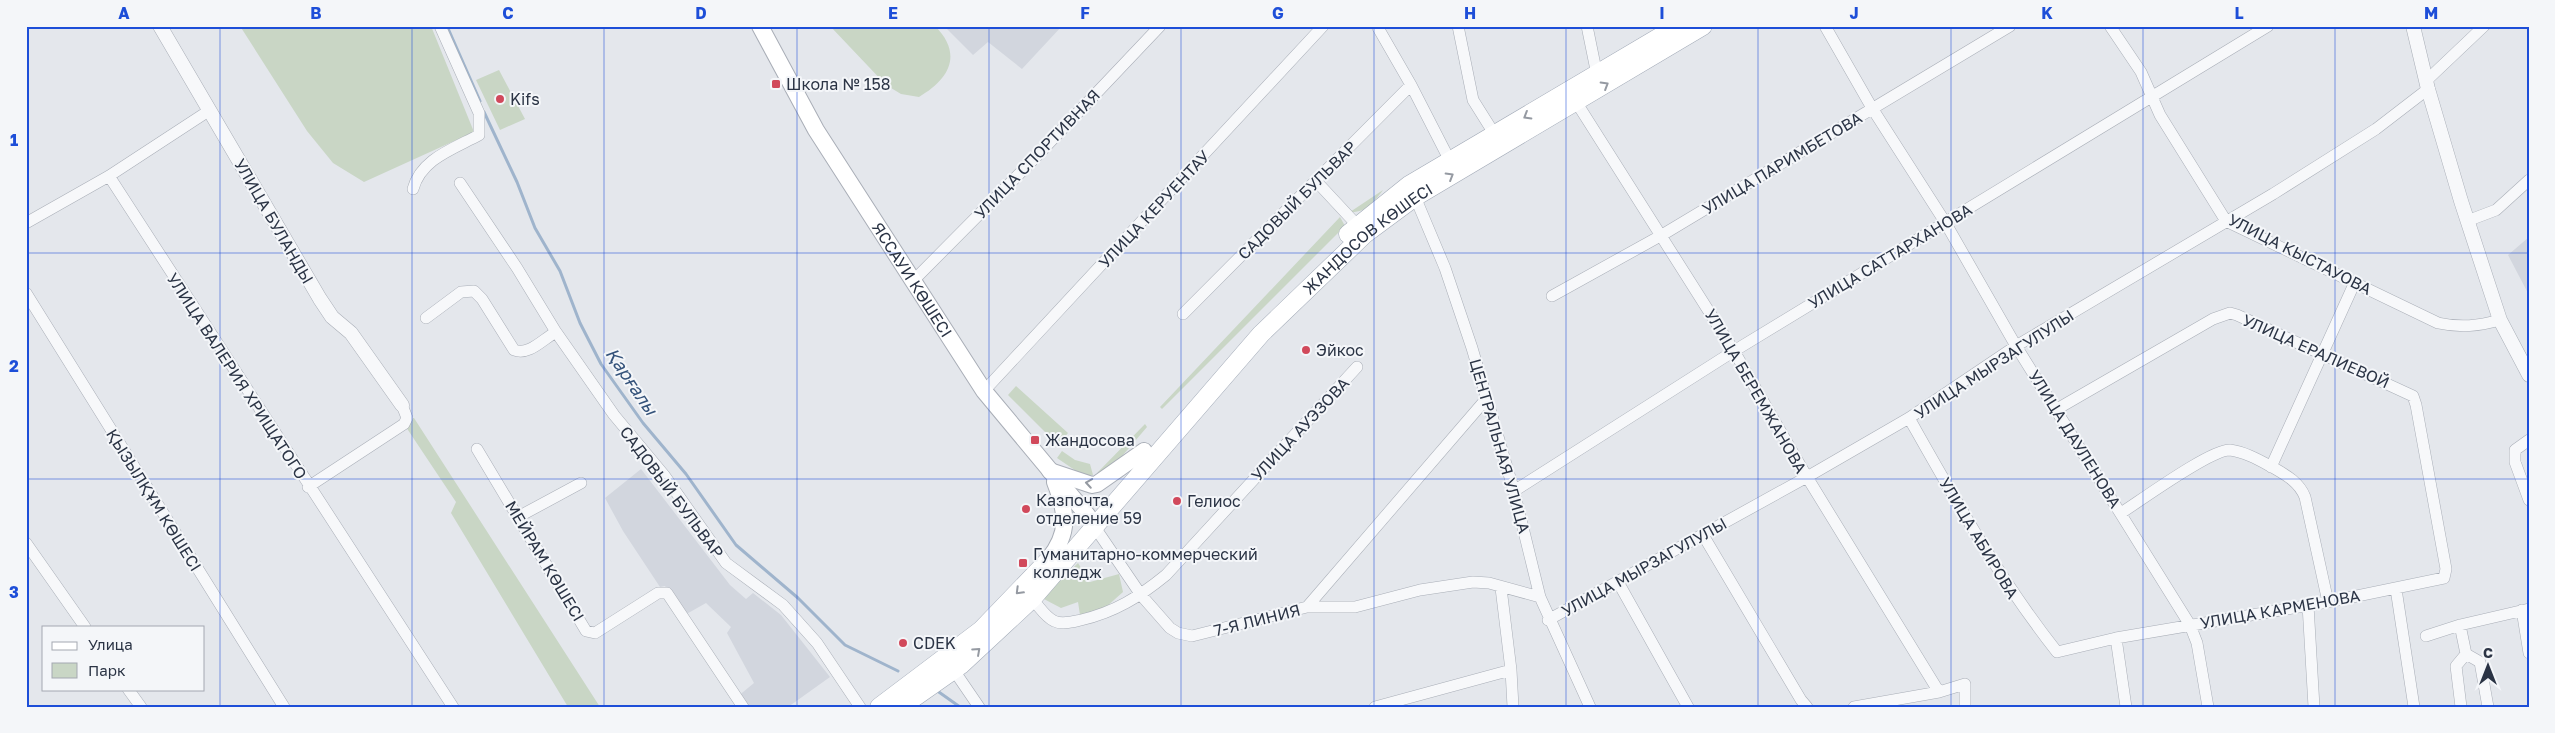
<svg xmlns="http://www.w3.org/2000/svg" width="2555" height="733" font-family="'Golos Text',sans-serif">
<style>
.built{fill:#d2d6de}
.green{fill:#c9d6c5}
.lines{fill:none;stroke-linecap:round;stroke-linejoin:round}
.stream{stroke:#9fb4cc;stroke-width:3}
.minor-casing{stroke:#a9aeb7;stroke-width:12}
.tertiary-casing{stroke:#a9aeb7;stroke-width:15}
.secondary-casing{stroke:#a9aeb7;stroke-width:18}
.primary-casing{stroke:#a3abb8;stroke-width:19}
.minor{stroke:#f7f8fa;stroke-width:11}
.tertiary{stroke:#f7f8fa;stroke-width:14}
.secondary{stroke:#fff;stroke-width:16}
.primary{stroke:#fff;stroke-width:18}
.oneway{stroke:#959aa2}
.grid{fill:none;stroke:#1d4ed8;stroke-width:1;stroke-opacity:0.55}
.poi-dot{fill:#d1495b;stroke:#f4f6f9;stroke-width:2}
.labels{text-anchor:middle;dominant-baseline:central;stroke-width:4;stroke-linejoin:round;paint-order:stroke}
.poi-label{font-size:16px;fill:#2b3445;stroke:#f4f6f9;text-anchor:start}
.street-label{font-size:16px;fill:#2b3445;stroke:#f4f6f9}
.water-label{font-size:18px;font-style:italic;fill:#34527a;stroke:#f4f6f9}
.neatline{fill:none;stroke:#1d4ed8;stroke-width:2}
.grid-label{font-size:16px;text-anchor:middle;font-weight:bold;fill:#1d4ed8}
</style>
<rect width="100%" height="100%" fill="#e4e7ec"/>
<path class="built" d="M 944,26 L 1062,26 L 1022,69 L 988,42 L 973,55 Z
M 2529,237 L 2529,295 L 2508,255 Z
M 641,469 L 730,585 L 746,599 L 753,593 L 781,615 L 830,677 L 788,707 L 745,707 L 737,697 L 754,683 L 727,633 L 731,627 L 706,603 L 683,616 L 665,586 L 660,587 L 623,531 L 605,498 Z"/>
<path class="green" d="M 240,26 L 431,26 L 474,132 L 364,182 L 333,163 L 307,131 Z
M 830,26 L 935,26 C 963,54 950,79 919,97 L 901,94 L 886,85 Z
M 499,70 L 525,119 L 500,130 L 476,80 Z
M 1383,190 C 1374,202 1366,213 1350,212 Z
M 1340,217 L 1345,226 L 1162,409 L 1160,407 Z
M 1016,386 L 1068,433 L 1058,445 L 1008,395 Z
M 407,418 L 414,418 L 600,707 L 568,707 L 451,513 L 456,502 L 404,424 Z
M 1145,424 L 1147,427 L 1111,469 L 1097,473 Z
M 1062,451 L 1075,460 L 1090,464 L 1093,475 L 1082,475 L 1057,458 Z
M 1078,563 L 1090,582 L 1119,574 L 1123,592 L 1105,608 L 1080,615 L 1078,602 L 1061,608 L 1042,598 Z"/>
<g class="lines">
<path class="stream" d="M 447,26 L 480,101
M 484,112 L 517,182 L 535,228 L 560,271 L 580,323 L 601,364 L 643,423 L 686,474 L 736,545 L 798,598 L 845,645 L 898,671
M 936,690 L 960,707"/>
<defs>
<path id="minor" d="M 1377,26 L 1411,85 L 1450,161
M 1458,26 L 1473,100 L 1495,135
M 1587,26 L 1597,75
M 1825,26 L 1872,108 L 1945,222 L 2016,346 L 2190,625 L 2197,643 L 2208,707
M 2110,26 L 2141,72 L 2160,115 L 2226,221 L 2438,323 C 2461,328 2478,326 2500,320
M 2426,81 L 2484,26
M 1573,97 L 1734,351 L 1807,477 L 1939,692
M 109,176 L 453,707
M 1316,181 L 1357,225
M 413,189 C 421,159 453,149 479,135 L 479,113 L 440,26
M 1413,192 L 1445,268 L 1472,348 L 1514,491 L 1540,597 L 1590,707
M 2467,221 L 2496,210 L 2529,180
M 26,223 L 109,176 L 210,110
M 913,281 L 1033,160 L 1160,26
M 26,293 L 284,707
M 1552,296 L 1662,235 L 2010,26
M 1183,314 L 1411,85
M 426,318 L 461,292 L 474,291 L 482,299 L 514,350 C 529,356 543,339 556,332 L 517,268 L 460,183
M 556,332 L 614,415 L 664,475 L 726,563 L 783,605 L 817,643 L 860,707
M 984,391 L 1323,26
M 1909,418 C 1956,501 1998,577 2057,652 L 2116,638 L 2328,602 L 2444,578 L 2446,569 L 2416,405 L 2413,396 L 2237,315 L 2230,313 L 2213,319 L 2057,409
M 2529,440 L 2515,450 L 2515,462 L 2529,500
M 477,449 L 586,631 L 595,633 L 658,593 L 667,593 L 743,707
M 2271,467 L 2355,282
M 308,487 L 404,424 L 407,418 L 402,405
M 1514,491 L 1734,351 L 2268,26
M 2121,513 C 2140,501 2211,449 2230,450 C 2245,452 2259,460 2272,467 C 2286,475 2299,482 2305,497 L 2328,602
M 518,517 L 581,483
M 1092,523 L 1141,595 L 1170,628 L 1178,633 L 1192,636 L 1307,607 L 1355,607 L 1420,590 L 1473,582 L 1489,583 L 1540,597
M 1703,535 L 1801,700 L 1807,707
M 26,543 L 85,627
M 1618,582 L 1688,707
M 1501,588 L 1511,670 L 1513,707
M 2396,589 L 2414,707
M 1032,599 C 1039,606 1045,617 1054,621 C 1062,625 1072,622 1081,620 C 1115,612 1139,597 1166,575 L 1357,367
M 2308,605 L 2314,707
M 1307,607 L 1487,398
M 2522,610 L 2529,653
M 1548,620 L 1807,477 L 1909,418 L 2016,346 L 2273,194 L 2376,129 L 2428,89
M 2460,625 L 2466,654 L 2456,666 L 2461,707
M 2426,636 L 2460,625 L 2529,609
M 2116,638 L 2126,707
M 2466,654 L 2480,662 L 2488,707
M 951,666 L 979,707
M 128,689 L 141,707
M 1375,707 L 1511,670
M 1854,707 L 1939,692 L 1965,684 L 1965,707"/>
<path id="tertiary" d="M 160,26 L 320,299 L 332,317 L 351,333 L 402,405
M 2413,26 L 2428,89 L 2461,201 L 2500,320 L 2529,375"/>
<g id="secondary">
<path id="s1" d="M 760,26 L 816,130 L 984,391 L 1088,516"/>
<path d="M 1050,471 L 1092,485 L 1097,484 L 1144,451"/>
<path d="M 1049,559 C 1070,532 1067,513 1055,482"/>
</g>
<g id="primary">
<path d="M 1348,234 L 1409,185 L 1678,26"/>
<path d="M 879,707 L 981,630 L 1059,549"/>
<path id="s2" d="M 901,707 L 961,665 L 1032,599 L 1261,334 L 1365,234 L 1415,197 L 1703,26"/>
</g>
</defs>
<use href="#minor" class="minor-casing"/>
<use href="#tertiary" class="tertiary-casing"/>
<use href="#secondary" class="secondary-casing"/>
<use href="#primary" class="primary-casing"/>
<use href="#minor" class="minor"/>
<use href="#tertiary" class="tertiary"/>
<use href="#secondary" class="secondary"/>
<use href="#primary" class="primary"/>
</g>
<defs><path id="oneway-chevron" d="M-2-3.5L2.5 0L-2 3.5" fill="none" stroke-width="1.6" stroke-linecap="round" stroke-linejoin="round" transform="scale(1.25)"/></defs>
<g class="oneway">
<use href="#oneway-chevron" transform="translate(1605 85) rotate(-31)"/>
<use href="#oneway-chevron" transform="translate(1527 116) rotate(149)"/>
<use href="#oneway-chevron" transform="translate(1450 176) rotate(-31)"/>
<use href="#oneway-chevron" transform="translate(1089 483) rotate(-171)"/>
<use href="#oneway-chevron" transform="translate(1019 591) rotate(135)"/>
<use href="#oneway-chevron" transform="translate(977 651) rotate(-42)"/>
</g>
<path class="grid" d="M 220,26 L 220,707M 412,26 L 412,707M 604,26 L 604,707M 797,26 L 797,707M 989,26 L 989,707M 1181,26 L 1181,707M 1374,26 L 1374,707M 1566,26 L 1566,707M 1758,26 L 1758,707M 1951,26 L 1951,707M 2143,26 L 2143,707M 2335,26 L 2335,707M 26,253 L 2529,253M 26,479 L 2529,479"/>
<g class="poi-dot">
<rect x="771" y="79" width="10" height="10" rx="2.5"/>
<circle cx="500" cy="99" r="5"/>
<circle cx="1306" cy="350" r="5"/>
<rect x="1030" y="435" width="10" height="10" rx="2.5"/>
<circle cx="1177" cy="501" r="5"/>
<circle cx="1026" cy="509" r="5"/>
<rect x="1018" y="558" width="10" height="10" rx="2.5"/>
<circle cx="903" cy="643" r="5"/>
</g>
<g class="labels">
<g class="poi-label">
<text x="786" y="84">Школа № 158</text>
<text x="510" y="99">Kifs</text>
<text x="1316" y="350">Эйкос</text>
<text x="1045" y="440">Жандосова</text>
<text x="1036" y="500">Казпочта,<tspan x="1036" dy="18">отделение 59</tspan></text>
<text x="1187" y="501">Гелиос</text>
<text x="1033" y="554">Гуманитарно-коммерческий<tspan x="1033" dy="18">колледж</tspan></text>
<text x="913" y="643">CDEK</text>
</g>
<g class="street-label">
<text transform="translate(1037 154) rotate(-46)">УЛИЦА СПОРТИВНАЯ</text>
<text transform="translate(1782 163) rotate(-31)">УЛИЦА ПАРИМБЕТОВА</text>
<text transform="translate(1297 200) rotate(-45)">САДОВЫЙ БУЛЬВАР</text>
<text transform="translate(1154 209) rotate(-47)">УЛИЦА КЕРУЕНТАУ</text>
<text transform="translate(274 221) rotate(60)">УЛИЦА БУЛАНДЫ</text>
<text stroke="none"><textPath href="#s2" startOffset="664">ЖАНДОСОВ КӨШЕСІ</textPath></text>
<text transform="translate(2300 254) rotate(27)">УЛИЦА КЫСТАУОВА</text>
<text transform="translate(1890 256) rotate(-31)">УЛИЦА САТТАРХАНОВА</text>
<text stroke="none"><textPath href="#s1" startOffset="296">ЯССАУИ КӨШЕСІ</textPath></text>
<text transform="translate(2316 351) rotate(24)">УЛИЦА ЕРАЛИЕВОЙ</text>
<text transform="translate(1994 364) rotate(-33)">УЛИЦА МЫРЗАГУЛУЛЫ</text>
<text transform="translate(237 376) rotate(57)">УЛИЦА ВАЛЕРИЯ ХРИЩАТОГО</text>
<text transform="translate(1756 391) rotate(60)">УЛИЦА БЕРЕМЖАНОВА</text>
<text transform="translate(1300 429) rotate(-47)">УЛИЦА АУЭЗОВА</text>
<text transform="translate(2075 439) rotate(58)">УЛИЦА ДАУЛЕНОВА</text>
<text transform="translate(1500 446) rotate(74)">ЦЕНТРАЛЬНАЯ УЛИЦА</text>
<text transform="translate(672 492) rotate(53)">САДОВЫЙ БУЛЬВАР</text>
<text transform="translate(154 500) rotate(58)">ҚЫЗЫЛҚҰМ КӨШЕСІ</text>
<text transform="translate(1979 538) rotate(59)">УЛИЦА АБИРОВА</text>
<text transform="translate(545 561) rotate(59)">МЕЙРАМ КӨШЕСІ</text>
<text transform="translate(1644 567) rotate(-29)">УЛИЦА МЫРЗАГУЛУЛЫ</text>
<text transform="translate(2280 609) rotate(-10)">УЛИЦА КАРМЕНОВА</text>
<text transform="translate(1257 620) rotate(-14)">7-Я ЛИНИЯ</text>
</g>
<g class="water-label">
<text transform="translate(632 381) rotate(56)">Қарғалы</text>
</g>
</g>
<rect width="2555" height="733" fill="none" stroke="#f4f6f9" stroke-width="55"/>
<rect x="42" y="626" width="162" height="65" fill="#f4f6f9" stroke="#a4a8b1"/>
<rect x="52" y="642" width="25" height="8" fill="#ffffff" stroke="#a4a8b1"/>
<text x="88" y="650" font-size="15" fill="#2b3445">Улица</text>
<rect x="52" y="663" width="25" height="15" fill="#c9d6c5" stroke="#a4a8b1"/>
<text x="88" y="676" font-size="15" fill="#2b3445">Парк</text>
<g transform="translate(2488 666)" stroke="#f4f6f9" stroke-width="4" paint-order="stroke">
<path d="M0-4L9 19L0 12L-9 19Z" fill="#2b3445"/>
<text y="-8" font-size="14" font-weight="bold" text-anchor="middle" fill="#2b3445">С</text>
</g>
<rect x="28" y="28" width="2500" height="678" class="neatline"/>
<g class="grid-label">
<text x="124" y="19">A</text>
<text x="316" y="19">B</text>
<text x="508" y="19">C</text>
<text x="701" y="19">D</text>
<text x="893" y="19">E</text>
<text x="1085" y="19">F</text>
<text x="1278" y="19">G</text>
<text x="1470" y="19">H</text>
<text x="1662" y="19">I</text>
<text x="1854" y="19">J</text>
<text x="2047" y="19">K</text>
<text x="2239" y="19">L</text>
<text x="2431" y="19">M</text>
<text x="14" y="146">1</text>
<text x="14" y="372">2</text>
<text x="14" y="598">3</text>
</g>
</svg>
